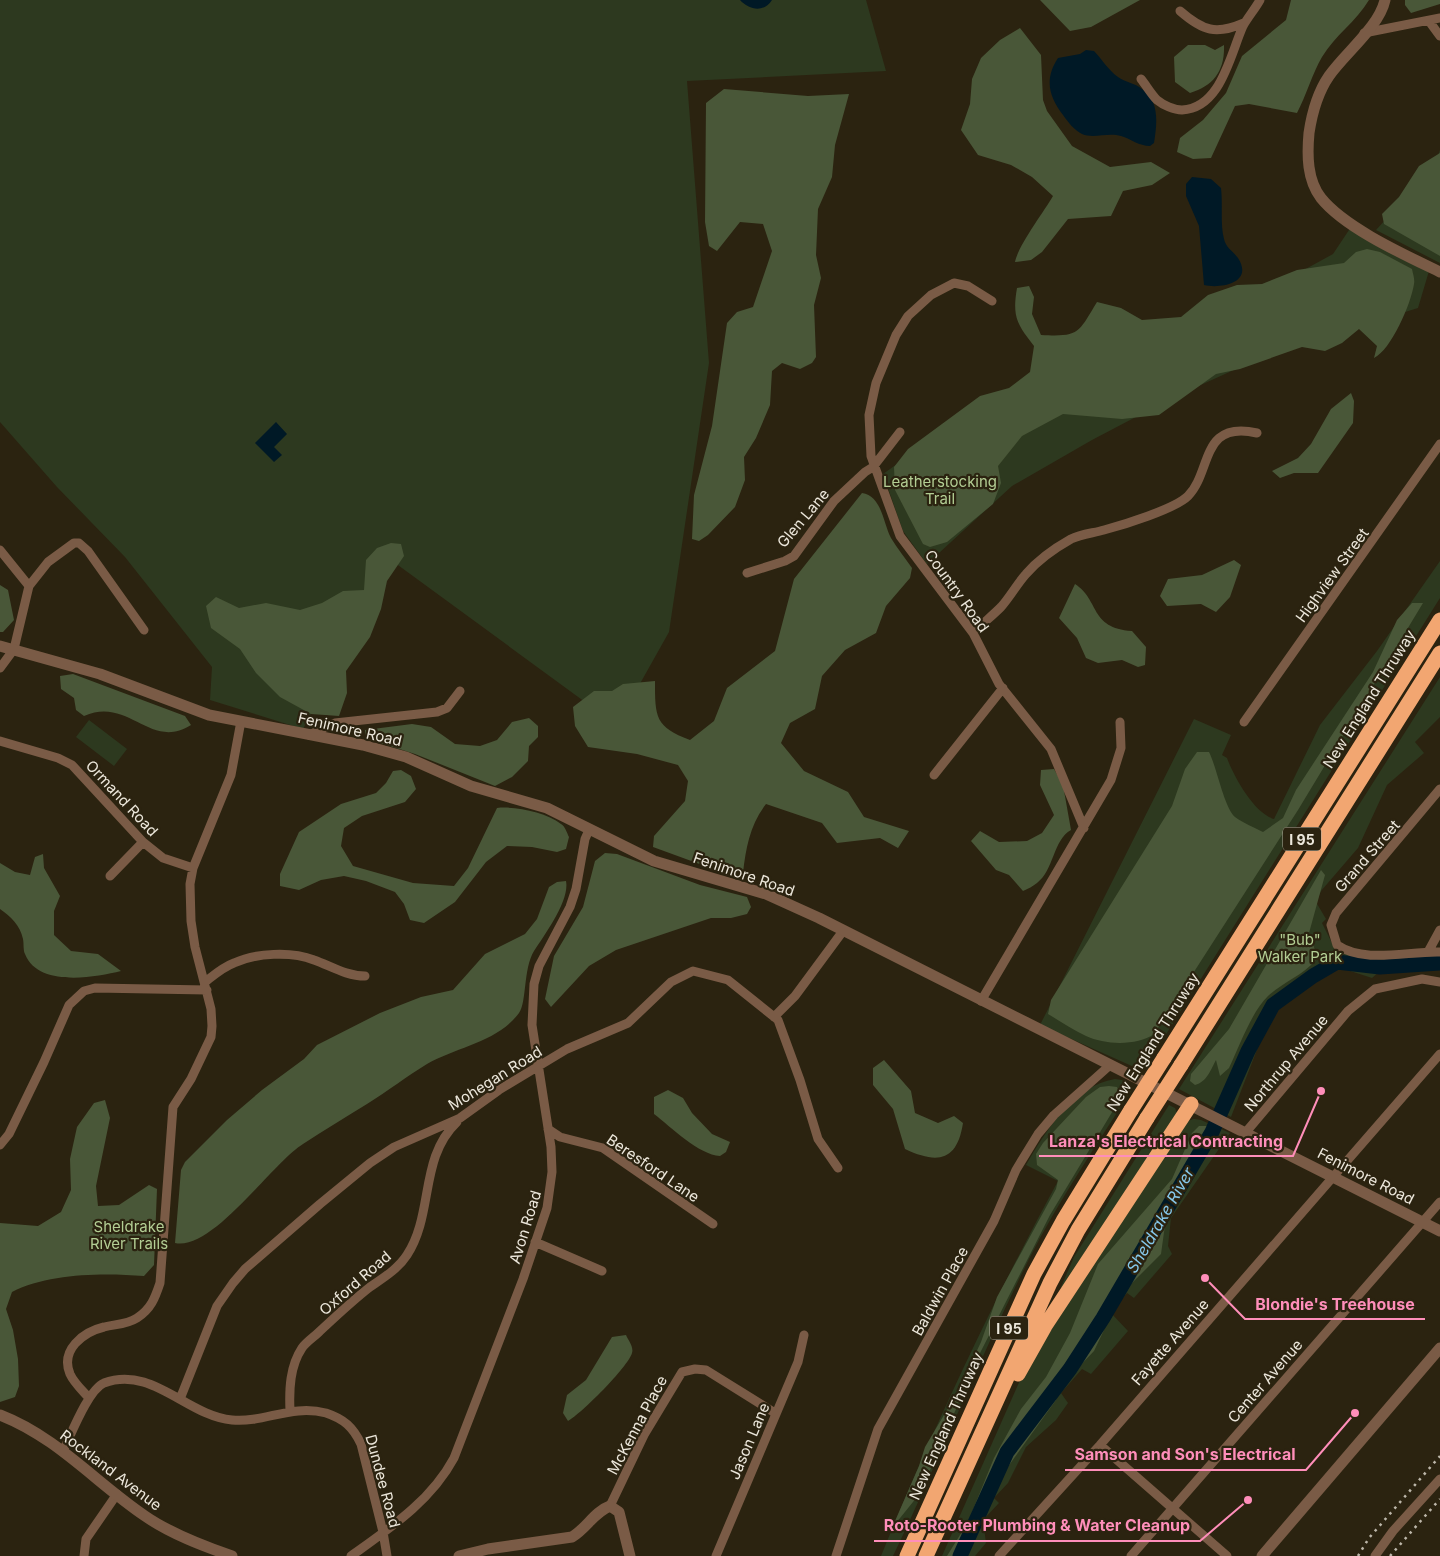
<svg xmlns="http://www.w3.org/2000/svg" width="1440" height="1556" font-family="Inter,sans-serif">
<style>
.green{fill:#2d391f}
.forest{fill:#495738}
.water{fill:#001926}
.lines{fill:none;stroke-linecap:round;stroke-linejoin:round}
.river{stroke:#001926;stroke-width:15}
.minor{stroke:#7a5b46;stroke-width:9}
.tertiary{stroke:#7a5b46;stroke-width:11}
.motorway{stroke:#f2a671;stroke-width:15}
.rail{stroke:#bdb7aa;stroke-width:2.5;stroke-dasharray:2.5 5;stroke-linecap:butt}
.motorway-bridge{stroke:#f2a671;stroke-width:15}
.labels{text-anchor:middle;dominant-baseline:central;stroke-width:4.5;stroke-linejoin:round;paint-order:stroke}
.shield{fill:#2b2310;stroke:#b2ac9e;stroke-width:1}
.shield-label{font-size:14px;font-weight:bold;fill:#ece7db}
.park-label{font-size:15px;fill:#b3ce94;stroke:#2b2310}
.street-label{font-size:15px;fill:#ece7db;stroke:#2b2310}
.water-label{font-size:16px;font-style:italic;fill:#86c8eb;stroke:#2b2310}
.leader{fill:none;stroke:#ff8eba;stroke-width:2}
.callout-dot{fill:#ff8eba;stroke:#2b2310;stroke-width:2}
.callout-label{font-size:16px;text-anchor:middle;font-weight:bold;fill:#ff8eba;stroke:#2b2310;stroke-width:4.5;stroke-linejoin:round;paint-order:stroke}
</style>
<rect width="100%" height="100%" fill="#2b2310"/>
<path class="green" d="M 0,0 L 866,0 L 886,71 L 687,81 L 709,363 L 669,632 L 637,689 L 585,702 L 391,560 L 303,729 L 210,700 L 212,667 L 125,557 L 57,487 L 0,422 Z
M 1440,150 L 1440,263 L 1376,230 L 1433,168 Z
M 1351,227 L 1429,271 L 1418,308 L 1267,355 L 1172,398 L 1092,440 L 1012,486 L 927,564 L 903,531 L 883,474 L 981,404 L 1291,277 L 1333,254 Z
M 1440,561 L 1440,598 L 1143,1071 L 1040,1025 L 1194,719 L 1231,735 L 1222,755 L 1227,758 C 1234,777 1254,813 1274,819 L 1320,725 L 1377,651 Z
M 1440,677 L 1440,717 L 1415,742 L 1424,753 L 1387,785 L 1358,848 L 1321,891 L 1316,902 L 1326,919 L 1322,923 L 1335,949 L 1351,955 L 1440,953 L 1440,967 L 1380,971 L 1372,978 L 1335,966 C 1313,982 1254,1016 1258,1047 L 1231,1117 L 1179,1089 Z
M 89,720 L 127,749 L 114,766 L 76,737 Z
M 1115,1079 L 1122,1080 L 1133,1088 C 1097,1144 1059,1200 1029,1259 C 980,1357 940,1458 893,1556 L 881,1556 C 933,1428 992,1303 1058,1181 L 1026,1165 C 1046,1131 1073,1086 1115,1079 Z
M 1169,1105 L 1175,1108 L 1177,1113 L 1064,1288 L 1061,1287 L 1074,1257 Z
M 1194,1119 L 1201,1120 L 1230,1133 L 1171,1218 L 1168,1246 L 1172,1254 L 1134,1298 L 1127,1293 L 1111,1313 L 1128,1331 L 1091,1374 L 1082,1369 L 1061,1393 L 1068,1403 L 1056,1420 L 1026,1447 L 1008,1483 L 994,1498 L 999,1503 L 983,1520 L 986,1543 L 975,1556 L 942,1556 L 1021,1378 L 1078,1287 L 1187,1121 Z"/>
<path class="forest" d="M 1040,0 L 1140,0 L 1091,27 L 1070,31 Z
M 1291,0 L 1369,0 C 1356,22 1335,35 1322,57 C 1313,72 1306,96 1297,113 L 1249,104 L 1235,106 L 1211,158 L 1193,159 L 1177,152 L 1180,138 L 1203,120 L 1226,93 L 1242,56 L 1286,20 Z
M 1405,0 L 1440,0 L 1440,4 L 1411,13 L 1405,5 Z
M 1020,28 L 1041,55 L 1043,100 L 1047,111 L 1072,146 L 1110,167 L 1151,162 L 1170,173 L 1152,185 L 1123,191 L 1111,216 L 1068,219 L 1042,252 L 1031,260 L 1015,262 C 1018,246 1043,213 1053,196 L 1032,177 L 1011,165 L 978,155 L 961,130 L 970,104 L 972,79 L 981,58 L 1000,40 Z
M 1188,45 L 1205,45 L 1215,50 L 1224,45 C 1225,70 1214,86 1190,93 L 1175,82 L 1174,57 Z
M 724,89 L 808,96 L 849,94 L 835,145 L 832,177 L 818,209 L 816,255 L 821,278 L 814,305 L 816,357 L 812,363 L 800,369 L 782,363 L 772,371 L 770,405 L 756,438 L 744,457 L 745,480 L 735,507 L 708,535 L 699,541 L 692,539 L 694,495 L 712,426 L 727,323 L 737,312 L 753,307 L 772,251 L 763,224 L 740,222 L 717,251 L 709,246 L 705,222 L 706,103 Z
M 1440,153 L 1440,256 L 1384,224 L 1382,214 L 1399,197 L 1419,166 Z
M 1367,249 L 1380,252 L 1412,269 C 1413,274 1415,280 1414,284 C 1411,304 1391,350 1374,358 L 1377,346 L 1359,329 L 1342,343 L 1325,351 L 1302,347 L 1240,369 L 1216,374 L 1159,415 L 1122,419 L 1063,414 L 1022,436 L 998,466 L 1001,483 L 993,504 L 947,542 L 930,547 L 923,544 L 895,490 L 894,467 L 908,449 L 980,396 L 1009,388 L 1030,372 L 1034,346 C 1017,324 1012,317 1017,288 L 1029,286 L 1034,297 L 1032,314 L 1041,335 C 1080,337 1078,333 1097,302 L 1121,308 L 1142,320 L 1181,317 L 1208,295 L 1237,285 L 1262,284 L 1297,270 L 1344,263 L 1356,252 Z
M 1351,393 L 1354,401 L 1353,423 L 1318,473 L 1294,473 L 1280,478 L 1272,471 L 1298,458 L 1311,444 L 1331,409 Z
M 862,493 C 882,496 883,523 891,538 C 897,548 905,558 912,568 L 910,578 L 886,606 L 876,633 L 845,650 L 822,676 L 815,709 L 790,723 L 781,743 L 804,771 L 848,792 L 864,817 L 909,831 L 898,848 L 880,838 L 837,843 L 822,823 L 766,804 C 750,825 746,847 743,873 L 716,870 L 653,847 L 654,836 L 685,801 L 688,781 L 678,765 L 637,754 L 588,747 L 575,726 L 573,707 L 594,691 L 612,691 L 623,684 L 655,681 C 655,717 655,727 690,740 L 714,721 L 727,688 L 775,651 L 794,579 Z
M 391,543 L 401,544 L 404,556 L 387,581 L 381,609 L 370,637 L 346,671 L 347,693 L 339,716 L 311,714 L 280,697 L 256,673 L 240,649 L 211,628 L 206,606 L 216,597 L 239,608 L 266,603 L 300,610 L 322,603 L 343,591 L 364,590 L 366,560 L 377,548 Z
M 1234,560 L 1241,565 L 1230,597 L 1216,612 L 1201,604 L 1167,606 L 1160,596 L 1168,579 L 1202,575 Z
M 1075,584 C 1100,600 1089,628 1132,631 L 1146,647 L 1145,665 L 1138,667 L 1122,660 L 1098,663 L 1086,658 L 1077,638 L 1059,618 Z
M 0,585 L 8,590 L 14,620 L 3,632 L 0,632 Z
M 1412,603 L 1423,603 L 1298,810 L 1154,1034 C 1137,1046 1105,1045 1086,1036 C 1073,1030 1060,1021 1048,1014 L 1051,1000 L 1172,806 L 1185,769 L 1197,752 L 1209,752 C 1217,768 1224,807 1235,817 C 1243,823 1255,828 1263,832 L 1283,818 L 1296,790 L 1373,672 L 1397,620 Z
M 73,674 L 185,716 L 191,725 C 150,751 129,696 84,716 L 76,710 L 74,698 L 61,689 L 60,676 Z
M 529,718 L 538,726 L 538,737 L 529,746 L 528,761 L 512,777 L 495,786 L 415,754 L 365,738 L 365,730 L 412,724 L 431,727 L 455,744 L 480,746 L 497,740 L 512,722 Z
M 1054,769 L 1063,785 L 1071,830 C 1053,840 1054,870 1037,883 C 1033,886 1028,889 1023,891 L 1009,875 L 996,870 L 971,841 L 980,831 L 999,842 L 1027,841 L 1042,833 L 1054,815 L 1040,785 L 1041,770 Z
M 401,770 L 411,776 L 416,789 L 405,802 L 362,816 L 344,828 L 341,846 L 353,866 L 413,883 L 454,886 L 468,868 L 497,808 C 515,806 546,812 561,824 C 565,826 567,833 569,837 L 566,849 L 557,852 L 532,847 L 507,846 L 486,862 L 455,902 L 424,923 L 410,920 L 404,904 L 395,892 L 366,881 L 344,876 L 321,880 L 299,890 L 280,886 L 280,874 L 299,832 L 341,804 L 376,793 L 386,783 L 393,771 Z
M 605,853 L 617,854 L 700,885 L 747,897 L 751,907 L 747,914 L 731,918 L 711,918 L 616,950 L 589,966 L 551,1007 L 545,999 L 554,956 L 583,907 L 595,861 Z
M 43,854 L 44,868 L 60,896 L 54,911 L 54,935 L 71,951 L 98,954 L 121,971 C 93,978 38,987 25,954 C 23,950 24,944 23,939 C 20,925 11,917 0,909 L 0,863 L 15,872 L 30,875 L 35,857 Z
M 1321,870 L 1325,875 L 1309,933 L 1316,953 L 1316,960 C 1302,976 1283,982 1268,996 C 1252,1011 1239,1047 1229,1068 L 1220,1076 L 1216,1060 C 1211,1069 1207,1082 1195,1085 L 1190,1081 L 1191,1074 L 1229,1029 Z
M 566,881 C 570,900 545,934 534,951 C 523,969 527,1002 519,1013 C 498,1042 457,1047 427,1064 C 407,1076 388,1091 367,1104 C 346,1117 324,1130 303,1144 C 271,1164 213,1251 175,1243 L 181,1170 L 185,1162 L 227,1120 L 262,1090 L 304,1059 L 317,1045 L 380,1013 L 421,997 L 453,990 L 485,954 L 525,934 L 537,919 L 549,887 L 557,882 Z
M 884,1060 L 911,1091 L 915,1113 L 938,1123 L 954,1116 L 963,1123 C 957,1162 937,1164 905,1149 L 893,1109 L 873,1085 L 873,1068 Z
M 1109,1086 L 1117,1087 L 1119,1092 L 1117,1104 L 1050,1215 L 978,1357 L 931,1468 L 917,1497 L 892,1528 L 919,1466 L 925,1447 L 957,1393 L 981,1342 L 997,1297 L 1056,1189 L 1058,1180 L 1037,1165 L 1036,1154 L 1043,1143 L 1086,1097 L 1100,1087 Z
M 668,1090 L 683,1098 L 692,1113 L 712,1134 L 730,1142 L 726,1152 L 720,1156 C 699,1155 671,1127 654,1114 L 654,1097 Z
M 105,1100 L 110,1118 L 96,1186 L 98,1206 L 119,1205 L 149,1185 L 157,1189 L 154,1265 L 144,1276 C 103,1273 49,1273 12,1292 L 6,1309 L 13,1330 L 18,1359 L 19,1386 L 15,1397 L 0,1402 L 0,1223 L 38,1226 L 61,1212 L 71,1190 L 70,1159 L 77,1127 L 94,1103 Z
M 1199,1126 L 1208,1126 L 1214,1141 L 1166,1218 L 1161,1254 L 1125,1290 L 1110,1308 L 1104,1330 L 1094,1351 L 1058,1389 L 1056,1400 L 1002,1475 L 980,1521 L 967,1556 L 947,1556 L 968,1522 L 994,1458 L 1021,1409 L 1046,1377 L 1070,1333 L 1098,1264 L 1172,1179 L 1192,1133 Z
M 626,1335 C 628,1340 634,1347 632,1353 C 628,1367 581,1414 568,1421 L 563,1413 L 567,1395 L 586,1380 L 612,1337 Z"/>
<path class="water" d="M 740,0 L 772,0 C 764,13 749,10 740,0 Z
M 1086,50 L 1094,51 C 1102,59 1108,70 1118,77 C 1125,82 1135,83 1142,89 C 1160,101 1157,124 1154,143 L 1150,146 C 1139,146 1131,139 1121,136 C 1108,132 1094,139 1082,134 C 1074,130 1068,122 1063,115 C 1049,97 1044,79 1058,58 L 1080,54 Z
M 1192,177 L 1211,179 L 1221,188 C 1223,205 1220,224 1224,239 C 1226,248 1233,251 1238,258 C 1254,283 1221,289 1204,285 L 1199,226 L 1186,196 L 1186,184 Z
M 276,422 L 287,434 L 274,447 L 282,455 L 274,462 L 255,443 Z"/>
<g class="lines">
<path class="river" d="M 960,1556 L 1007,1452 L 1070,1369 L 1103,1318 L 1212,1132 L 1248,1051 L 1273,1005 L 1313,976 L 1337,962 L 1380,967 L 1440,963"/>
<path class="minor" d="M 1180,11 C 1203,31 1216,35 1244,23
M 1429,21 L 1440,36
M 1364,33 L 1440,18
M 1141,79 C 1146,85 1151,94 1157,100 C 1163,105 1174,110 1182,110 C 1221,108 1230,55 1243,26 C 1248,17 1255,9 1260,0
M 992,301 L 968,286 L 954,283 L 931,295 L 908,316 L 896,335 L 876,383 L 869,415 L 871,456 L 900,536 L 973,633 L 999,684 L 1051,749 L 1084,828
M 0,550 L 29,586
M 747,573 L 785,561 L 794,556 L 834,501 L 865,472 L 873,467 L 900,432
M 973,633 C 982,624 992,616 1001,607 C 1010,597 1017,584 1026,574 C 1038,560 1055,548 1071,539 C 1081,534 1094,533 1104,530 C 1123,525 1175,509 1188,496 C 1212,472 1200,420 1257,433
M 0,668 L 14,649 L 29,586 L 48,562 L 74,543 L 79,543 L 88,551 L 144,630
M 1244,722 L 1440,444
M 309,735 L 335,723 L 437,712 L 447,708 L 460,691
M 0,741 L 58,758 L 72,765 L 143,842 L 163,858 L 193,868
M 934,775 L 1003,688
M 1440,789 L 1336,913 L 1331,925 L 1337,945 C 1365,964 1407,951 1440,952
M 110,876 L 143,842
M 1428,952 L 1440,930
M 205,982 C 214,975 223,967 234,963 C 256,953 291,951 314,960 C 331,966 346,976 365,976
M 981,1001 L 1111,780 L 1121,748 L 1120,722
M 774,1017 L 795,996 L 843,931
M 548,1129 L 560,1137 L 603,1148 L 713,1224
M 1246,1132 L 1348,1011 L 1375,989 L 1422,979 L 1440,982
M 0,1145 L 9,1134 L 44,1062 L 69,1005 L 84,991 L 95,988 L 207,990
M 535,1242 L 602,1271
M 89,1398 C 83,1391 74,1383 70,1374 C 60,1350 83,1332 104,1327 C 115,1324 126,1325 137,1318 C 151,1309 155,1298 160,1283 L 173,1107 L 191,1079 L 211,1037 L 212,1026 L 211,1009 L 195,947 L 191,921 L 190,884 L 193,868 L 231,775 L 241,721
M 180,1399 L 217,1306 L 233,1283 L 245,1269 L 320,1204 L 370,1163 L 394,1147 L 460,1118 L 499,1090 L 567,1049 L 628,1023 L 671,982 L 693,971 L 728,980 L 778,1020 L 800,1080 L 818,1139 L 838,1168
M 290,1411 C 289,1389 290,1366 302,1348 C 306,1342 314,1337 319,1332 C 335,1317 352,1301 370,1287 C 383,1278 398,1269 407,1255 C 434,1214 419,1158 457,1122
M 1100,1445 L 1227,1556
M 63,1451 C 71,1435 88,1390 104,1383 C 152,1365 187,1416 232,1420 C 265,1423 291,1404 326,1413 C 344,1419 353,1427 361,1444 L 383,1532 L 387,1556
M 610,1506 L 644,1435 L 682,1372 L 695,1369 L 706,1370 L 775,1413
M 84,1556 L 86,1539 L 117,1494
M 351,1556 C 390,1528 431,1501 454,1458 L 523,1279 L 547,1208 L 552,1172 L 551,1147 L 532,1025 L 534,984 L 539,966 L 570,907 L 576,889 L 585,839 L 589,830
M 716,1556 L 798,1362 L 804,1335
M 836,1556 L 878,1429 L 994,1221 L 1016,1170 L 1038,1134 L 1054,1115 L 1109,1066
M 999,1556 L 1100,1445 L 1440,1054
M 1131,1556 L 1440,1202
M 1375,1556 L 1393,1531 L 1440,1479"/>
<path class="tertiary" d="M 1385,0 C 1379,27 1345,53 1329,76 C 1318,92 1312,113 1309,133 C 1307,155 1307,180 1321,198 C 1345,228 1405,255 1440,272
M 0,646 L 100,674 L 209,715 L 363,745 L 406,757 L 471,786 L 547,808 L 654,861 L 766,894 L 819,918 L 1440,1231
M 0,1415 C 57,1437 96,1483 145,1516 C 171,1534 203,1546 232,1556
M 459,1556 L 488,1549 L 572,1537 C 587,1528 594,1512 610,1506 L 619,1512 L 630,1556
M 1262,1556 L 1440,1348"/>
<path class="motorway" d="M 1164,1058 L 1440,620
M 1181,1065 L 1440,653
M 1018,1374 L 1045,1326 L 1191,1104
M 907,1556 L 1034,1274 L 1063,1221 L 1131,1110
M 926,1556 L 1050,1283 L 1078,1230 L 1147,1118"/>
<path class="rail" d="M 1358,1556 L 1369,1538 L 1440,1456
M 1390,1556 L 1440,1499"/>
<path class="motorway-bridge" d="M 1131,1110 L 1164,1058
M 1147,1118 L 1181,1065"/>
</g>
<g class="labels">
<g class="shield">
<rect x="1283" y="827.5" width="38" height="23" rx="4"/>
<rect x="990" y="1316.5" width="38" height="23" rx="4"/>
</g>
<g class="shield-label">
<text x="1302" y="839">I 95</text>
<text x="1009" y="1328">I 95</text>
</g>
<g class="park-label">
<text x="940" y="481">Leatherstocking<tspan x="940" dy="17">Trail</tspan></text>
<text x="1300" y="939">"Bub"<tspan x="1300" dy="17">Walker Park</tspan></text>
<text x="129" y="1226">Sheldrake<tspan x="129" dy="17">River Trails</tspan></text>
</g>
<g class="street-label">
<text transform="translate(803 518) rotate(-50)">Glen Lane</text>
<text transform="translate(1332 575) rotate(-54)">Highview Street</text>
<text transform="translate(957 591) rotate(54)">Country Road</text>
<text transform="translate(1369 699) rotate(-58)">New England Thruway</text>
<text transform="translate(350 729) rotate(13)">Fenimore Road</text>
<text transform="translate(122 798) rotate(47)">Ormand Road</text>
<text transform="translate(1367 856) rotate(-49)">Grand Street</text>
<text transform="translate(744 874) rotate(19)">Fenimore Road</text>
<text transform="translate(1153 1042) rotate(-58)">New England Thruway</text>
<text transform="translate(1286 1063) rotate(-50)">Northrup Avenue</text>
<text transform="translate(495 1078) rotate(-32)">Mohegan Road</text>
<text transform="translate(653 1168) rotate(34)">Beresford Lane</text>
<text transform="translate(1366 1176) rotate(27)">Fenimore Road</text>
<text transform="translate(525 1227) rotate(-73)">Avon Road</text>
<text transform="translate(355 1283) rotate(-41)">Oxford Road</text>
<text transform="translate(940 1291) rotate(-61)">Baldwin Place</text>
<text transform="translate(1170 1342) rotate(-49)">Fayette Avenue</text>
<text transform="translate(1265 1381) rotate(-49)">Center Avenue</text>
<text transform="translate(637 1425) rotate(-62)">McKenna Place</text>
<text transform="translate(946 1426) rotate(-66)">New England Thruway</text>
<text transform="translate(749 1441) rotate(-67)">Jason Lane</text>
<text transform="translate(111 1470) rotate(37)">Rockland Avenue</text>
<text transform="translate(383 1481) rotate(75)">Dundee Road</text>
</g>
<g class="water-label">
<text transform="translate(1160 1220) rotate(-60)">Sheldrake River</text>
</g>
</g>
<path class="leader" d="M1321 1091L1293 1156H1039M1205 1278L1245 1319H1425M1355 1413L1306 1470H1065M1248 1500L1200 1541H874"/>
<g class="callout-dot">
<circle cx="1321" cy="1091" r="5"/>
<circle cx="1205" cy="1278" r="5"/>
<circle cx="1355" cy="1413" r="5"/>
<circle cx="1248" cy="1500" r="5"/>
</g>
<g class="callout-label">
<text x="1166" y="1147">Lanza's Electrical Contracting</text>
<text x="1335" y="1310">Blondie's Treehouse</text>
<text x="1185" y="1460">Samson and Son's Electrical</text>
<text x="1037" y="1531">Roto-Rooter Plumbing &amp; Water Cleanup</text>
</g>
</svg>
